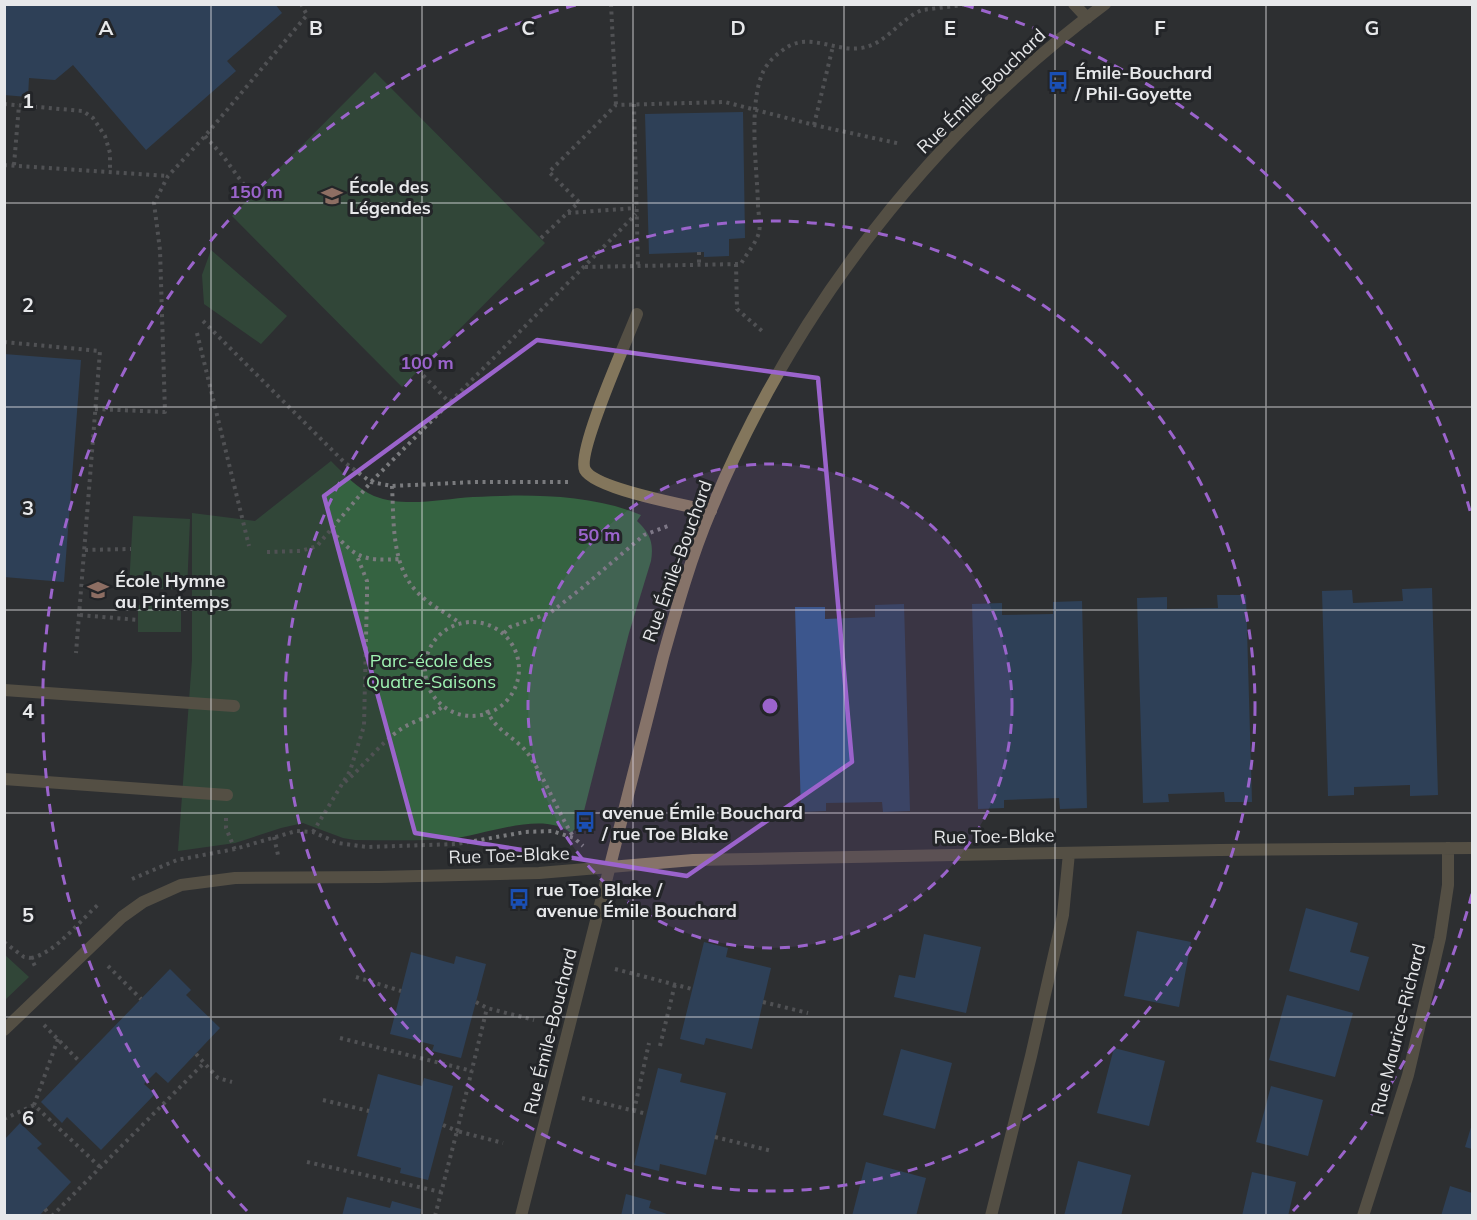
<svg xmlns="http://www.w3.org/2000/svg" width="1477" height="1220" font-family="Mulish,sans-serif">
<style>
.green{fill:#356341}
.building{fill:#2f5585}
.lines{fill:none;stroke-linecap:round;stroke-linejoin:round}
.path{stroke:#7a7b7e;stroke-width:4;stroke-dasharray:3 4.5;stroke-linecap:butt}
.service{stroke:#83765c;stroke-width:12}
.minor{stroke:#83765c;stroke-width:12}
.marked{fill:none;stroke:#9b64cc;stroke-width:4.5;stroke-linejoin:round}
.grid{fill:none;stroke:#e7e8ea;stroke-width:1.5;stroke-opacity:0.55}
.ring{fill:none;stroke:#9b64cc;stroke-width:3;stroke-dasharray:10 8}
.labels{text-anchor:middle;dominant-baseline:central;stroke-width:6;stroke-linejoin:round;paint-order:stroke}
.poi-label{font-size:18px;font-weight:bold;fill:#e7e8ea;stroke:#232528;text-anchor:start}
.street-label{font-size:18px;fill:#e7e8ea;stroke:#232528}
.park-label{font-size:18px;fill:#9ff3b2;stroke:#232528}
.grid-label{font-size:20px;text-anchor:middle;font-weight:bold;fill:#e7e8ea;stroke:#232528;stroke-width:6;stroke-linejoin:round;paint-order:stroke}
.centre{fill:#9b64cc;stroke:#232528;stroke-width:3}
.ring-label{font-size:18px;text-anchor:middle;font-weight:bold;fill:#9b64cc;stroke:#232528;stroke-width:6;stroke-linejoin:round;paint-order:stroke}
</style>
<rect width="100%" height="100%" fill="#2d2f32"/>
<path class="green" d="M 375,72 L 545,243 L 402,387 L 232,216 Z
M 211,250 L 287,316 L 261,344 L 204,304 L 202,275 Z
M 331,461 C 343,473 358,489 374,496 C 405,508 441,499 473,497 C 527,494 591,494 641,515 L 637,521 C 650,533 654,543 651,561 L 629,633 L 583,815 L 579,825 L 571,833 C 542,810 483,836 449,839 C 418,841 386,840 355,840 L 343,838 L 303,823 L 281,828 L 235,843 L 178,851 L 192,660 L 192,513 L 255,521 Z
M 133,516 L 190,519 L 187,590 L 129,587 Z
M 138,605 L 181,605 L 181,632 L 138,632 Z
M 5,955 L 29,977 L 5,1000 Z"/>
<path class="building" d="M 4,4 L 275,4 L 282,13 L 227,61 L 236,71 L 146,150 L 73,65 L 55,80 L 29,78 L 28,97 L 4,95 Z
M 743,112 L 745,238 L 729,239 L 729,256 L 704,257 L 704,252 L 649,254 L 645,114 Z
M 4,354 L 81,360 L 64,582 L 4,577 Z
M 1432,588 L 1438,795 L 1410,796 L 1410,785 L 1354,787 L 1354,795 L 1328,796 L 1322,591 L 1352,590 L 1353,603 L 1403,601 L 1402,589 Z
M 1217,595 L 1246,595 L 1252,802 L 1225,802 L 1224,792 L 1168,794 L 1169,802 L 1143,803 L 1137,598 L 1167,597 L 1167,609 L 1218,608 Z
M 1082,601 L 1087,808 L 1060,809 L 1059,798 L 1004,800 L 1004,808 L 978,809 L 972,604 L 1002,603 L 1002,615 L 1053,614 L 1053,602 Z
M 904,604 L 910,811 L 883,812 L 882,802 L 826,803 L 826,811 L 801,812 L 795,607 L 825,607 L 825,619 L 875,617 L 875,605 Z
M 1306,908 L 1358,923 L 1350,952 L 1369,957 L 1359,991 L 1289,971 Z
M 1137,931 L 1191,942 L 1179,1007 L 1124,996 Z
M 924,934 L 981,947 L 966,1013 L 894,997 L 899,975 L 915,978 Z
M 704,942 L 728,948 L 726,957 L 771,968 L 752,1049 L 706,1038 L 704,1045 L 680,1039 Z
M 411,952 L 454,964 L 456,956 L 486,964 L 461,1058 L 432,1051 L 434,1045 L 390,1034 Z
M 170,969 L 191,990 L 186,995 L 220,1028 L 168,1083 L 156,1072 L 144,1084 L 155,1094 L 101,1150 L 67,1117 L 62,1123 L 41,1102 Z
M 1287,995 L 1353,1013 L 1335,1077 L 1269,1060 Z
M 1114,1048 L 1165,1061 L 1149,1126 L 1097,1113 Z
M 901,1049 L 952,1063 L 935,1129 L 883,1115 Z
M 658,1068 L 682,1074 L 680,1082 L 726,1093 L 706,1175 L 660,1164 L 659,1171 L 634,1165 Z
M 378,1074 L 422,1086 L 424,1078 L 453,1086 L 428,1180 L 400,1173 L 401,1168 L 357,1156 Z
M 1271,1086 L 1323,1100 L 1308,1156 L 1256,1142 Z
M 20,1123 L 42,1144 L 37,1148 L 71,1182 L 39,1216 L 5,1216 L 5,1139 Z
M 1472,1124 L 1472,1149 L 1465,1147 Z
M 1078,1161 L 1131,1175 L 1121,1216 L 1064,1216 Z
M 866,1162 L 926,1178 L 916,1216 L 852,1216 Z
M 1252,1172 L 1296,1182 L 1288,1216 L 1242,1216 Z
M 1450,1186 L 1472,1193 L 1472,1216 L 1441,1216 Z
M 626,1194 L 651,1201 L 649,1208 L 673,1216 L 621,1216 Z
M 347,1197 L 390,1208 L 392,1201 L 421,1209 L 420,1216 L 342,1216 Z"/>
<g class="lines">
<path class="path" d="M 611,4 L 616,105
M 4,104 L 83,111 L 93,118 L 105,136 L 110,153 L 110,172
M 634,104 L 638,266
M 814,125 L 833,46
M 205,136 L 223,156 L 252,196
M 4,165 L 168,176
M 14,165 L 19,105
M 568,213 L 636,208
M 541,238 L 579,202 L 549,172 L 616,105 L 725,102 L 814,125 L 901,144
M 699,252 L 699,265
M 736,264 L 737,309 L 762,331
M 585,267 L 741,264 C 746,254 757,242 759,232 C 761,224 758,213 758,204 C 757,168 748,105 763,72 C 768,61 779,52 789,46 C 812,34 837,52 861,48 C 885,45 900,19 922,10 L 971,4
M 203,321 L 344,462 L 371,482 L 392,486 L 475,482 L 568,482
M 197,333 L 249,546
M 4,342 L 100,351 L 76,653
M 418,370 L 450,403
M 95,409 L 165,412 L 160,250 L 154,203 L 168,176 L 205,136 L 307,15 L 301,4
M 392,486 C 394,522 391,566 418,593 C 430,605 446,613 460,623
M 331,530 C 356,558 362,561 400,559
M 85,550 L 131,549
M 267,552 L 301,551 L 317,546 L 371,482 L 636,214
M 80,615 L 138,620
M425 669a47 47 0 1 1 94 0a47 47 0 1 1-94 0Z
M 504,633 L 510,627 L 550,613 L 582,588 L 644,535 L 668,526
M 487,710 C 495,732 519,738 531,758 C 547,783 558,812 574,838
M 345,782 C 365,765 380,743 401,729 C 415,720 431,717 443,706
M 226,818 L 226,828 L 235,850
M 313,832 L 350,771 L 364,726 L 367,595 L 367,581 L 357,556
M 274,837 L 278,855
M 132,879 L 177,860 L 235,849 L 296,831 L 313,832 L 338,843 L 367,847 L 457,844 L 525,832 L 552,831 L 574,838 L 583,846
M 4,942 L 24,957 L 31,958 L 36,968
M 31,958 C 56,953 80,920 100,903
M 108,966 L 141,999
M 615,969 L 692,989
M 356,977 L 401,991
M 476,1002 L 487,1008 L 534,1020
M 763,1002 L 808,1013
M 44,1025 L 80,1062
M 340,1038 L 472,1071
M 58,1039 L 34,1105 L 100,1167
M 660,1046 L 675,984
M 196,1054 L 218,1078 L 232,1082
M 582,1098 L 647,1114
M 323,1100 L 369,1111
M 634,1111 L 649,1043
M 4,1119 L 34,1105
M 443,1125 L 457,1131 L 487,1008
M 715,1137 L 772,1151
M 307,1162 L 441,1192
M 45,1209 L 50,1216
M 52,1216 L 204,1063
M 435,1216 L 457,1131 L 503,1143"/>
<path class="service" d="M 637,314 C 628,338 576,452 585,470 C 595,489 688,506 711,511
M 4,690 L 234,706
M 4,779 L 227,795"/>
<path class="minor" d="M 1074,4 L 1087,18
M 4,1030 L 122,917 L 143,902 L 181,885 L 235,878 L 379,877 L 539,873 L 693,860 L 1219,850 L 1472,848
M 521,1216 L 663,657 C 677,607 691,557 711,510 C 794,310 931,133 1105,4
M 991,1216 L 1031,1056 L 1063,915 L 1069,853
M 1363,1216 L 1408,1075 L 1440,938 L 1448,885 L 1448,848"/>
</g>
<path d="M0 0H1477V1220H0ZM 537,340 L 818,378 L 852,762 L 687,876 L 415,833 L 324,496 Z" fill="#2d2f32" fill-opacity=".55" fill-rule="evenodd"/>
<path class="marked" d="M 537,340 L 818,378 L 852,762 L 687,876 L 415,833 L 324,496 Z"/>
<path class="grid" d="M 211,4 L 211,1216M 422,4 L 422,1216M 633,4 L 633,1216M 844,4 L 844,1216M 1055,4 L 1055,1216M 1266,4 L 1266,1216M 4,203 L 1472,203M 4,407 L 1472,407M 4,610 L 1472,610M 4,813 L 1472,813M 4,1017 L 1472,1017"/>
<circle cx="770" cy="706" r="242" fill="#9b64cc" fill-opacity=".12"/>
<g class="ring">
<circle cx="770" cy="706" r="242"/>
<circle cx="770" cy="706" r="485"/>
<path d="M1472 894A727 727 0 0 1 1293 1211M247 1211A727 727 0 0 1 576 5M964 5A727 727 0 0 1 1472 518"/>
</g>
<defs>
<symbol id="bus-bare" viewBox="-9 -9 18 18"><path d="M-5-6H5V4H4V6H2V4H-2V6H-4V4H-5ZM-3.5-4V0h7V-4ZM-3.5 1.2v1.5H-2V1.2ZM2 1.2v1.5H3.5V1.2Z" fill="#1a4fb4" stroke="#232528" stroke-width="2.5" paint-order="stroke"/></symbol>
<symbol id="school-bare" viewBox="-9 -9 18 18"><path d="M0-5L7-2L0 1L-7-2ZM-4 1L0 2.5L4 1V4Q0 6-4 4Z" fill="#8d6e63" stroke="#232528" stroke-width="2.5" paint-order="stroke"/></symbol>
</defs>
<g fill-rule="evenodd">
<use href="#bus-bare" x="1043" y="67" width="30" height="30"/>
<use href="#school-bare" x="317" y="181" width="30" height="30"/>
<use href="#school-bare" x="83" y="575" width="30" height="30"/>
<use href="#bus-bare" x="570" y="807" width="30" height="30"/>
<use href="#bus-bare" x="504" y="884" width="30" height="30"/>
</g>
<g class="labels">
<g class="poi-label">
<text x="1075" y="72">Émile-Bouchard<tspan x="1075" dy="21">/ Phil-Goyette</tspan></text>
<text x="349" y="186">École des<tspan x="349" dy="21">Légendes</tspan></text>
<text x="115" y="580">École Hymne<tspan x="115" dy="21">au Printemps</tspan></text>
<text x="602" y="812">avenue Émile Bouchard<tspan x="602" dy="21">/ rue Toe Blake</tspan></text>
<text x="536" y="889">rue Toe Blake /<tspan x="536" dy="21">avenue Émile Bouchard</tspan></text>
</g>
<g class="street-label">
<text transform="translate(981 91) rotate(-44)">Rue Émile-Bouchard</text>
<text transform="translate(677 561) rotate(-70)">Rue Émile-Bouchard</text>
<text transform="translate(994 836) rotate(-1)">Rue Toe-Blake</text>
<text transform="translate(509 855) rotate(-2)">Rue Toe-Blake</text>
<text transform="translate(1398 1029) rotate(-76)">Rue Maurice-Richard</text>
<text transform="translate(550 1031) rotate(-76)">Rue Émile-Bouchard</text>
</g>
<g class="park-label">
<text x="431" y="660">Parc-école des<tspan x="431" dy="21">Quatre-Saisons</tspan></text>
</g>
</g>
<g class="grid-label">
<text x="106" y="35">A</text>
<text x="316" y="35">B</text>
<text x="528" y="35">C</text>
<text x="738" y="35">D</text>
<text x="950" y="35">E</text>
<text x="1160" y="35">F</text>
<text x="1372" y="35">G</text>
<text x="28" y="108">1</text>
<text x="28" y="312">2</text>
<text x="28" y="515">3</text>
<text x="28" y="718">4</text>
<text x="28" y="922">5</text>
<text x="28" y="1125">6</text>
</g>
<circle cx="770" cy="706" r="9" class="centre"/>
<g class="ring-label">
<text x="256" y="198">150 m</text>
<text x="427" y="369">100 m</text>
<text x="599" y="541">50 m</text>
</g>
<rect width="1477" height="1220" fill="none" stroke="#e7e8ea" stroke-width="12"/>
</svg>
